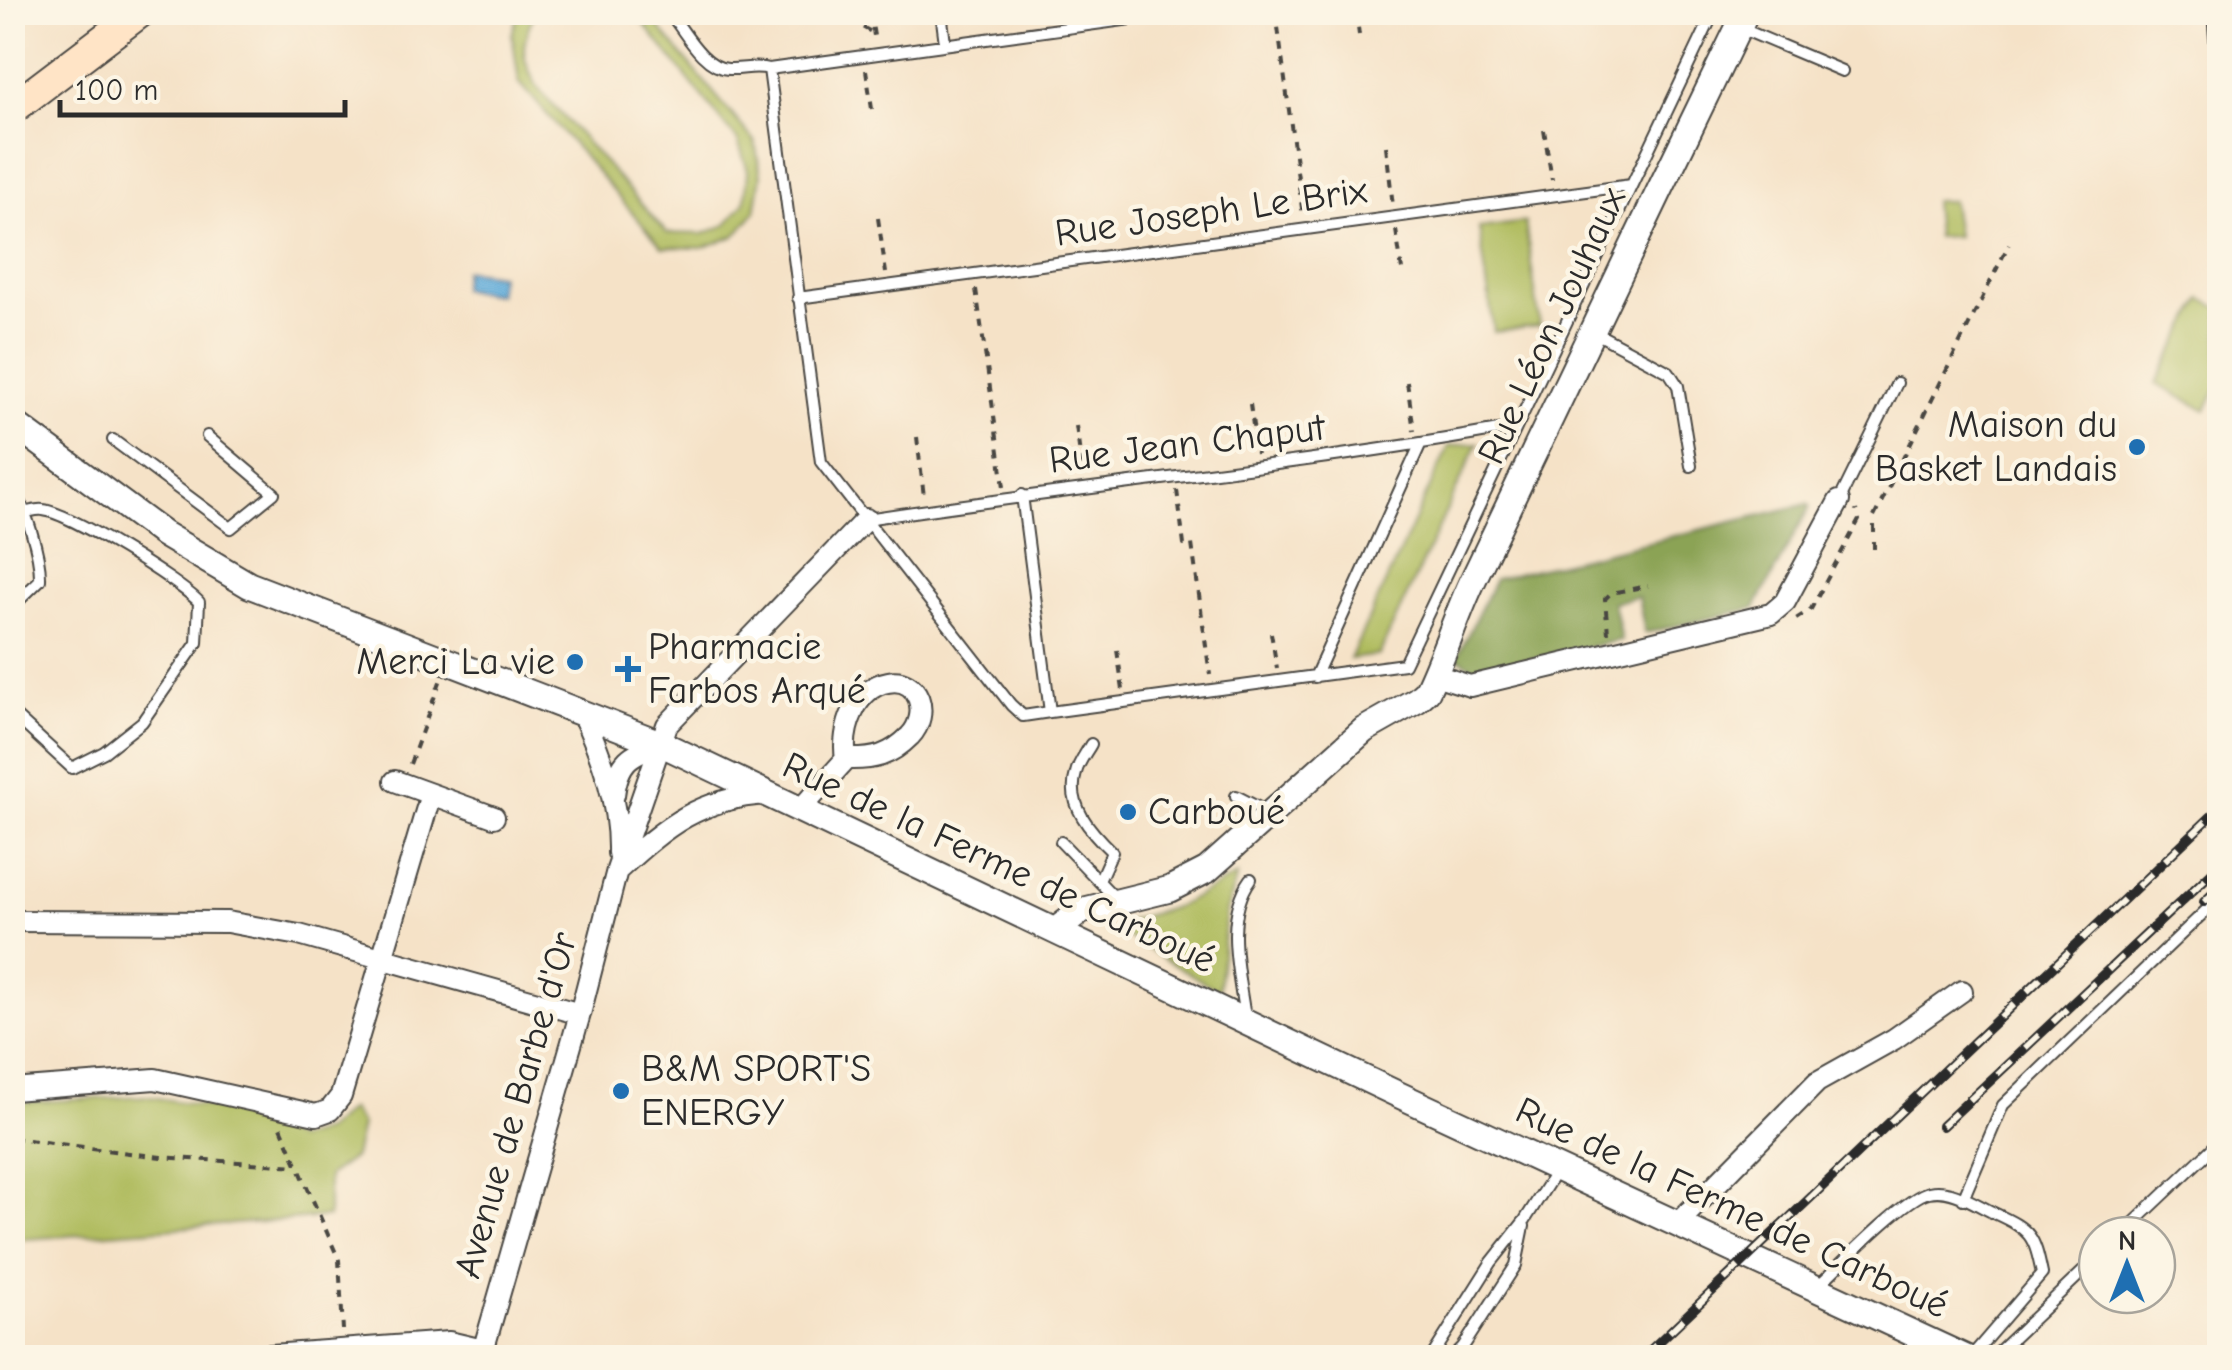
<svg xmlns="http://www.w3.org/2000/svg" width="2232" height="1370" font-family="'Comic Neue',sans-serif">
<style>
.green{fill:#afbb5d;stroke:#6d7344;stroke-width:2.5}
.forest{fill:#8ba354;stroke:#5b6740;stroke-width:2.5}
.water{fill:#60abd9;stroke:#466b82;stroke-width:2.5}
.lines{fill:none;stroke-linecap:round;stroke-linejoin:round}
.service-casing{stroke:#494642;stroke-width:14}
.minor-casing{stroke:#494642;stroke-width:24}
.tertiary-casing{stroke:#494642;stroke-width:29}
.secondary-casing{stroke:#494642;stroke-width:34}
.path{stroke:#494642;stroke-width:4;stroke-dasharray:8 8;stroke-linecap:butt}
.service{stroke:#fff;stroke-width:10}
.minor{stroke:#fff;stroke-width:20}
.tertiary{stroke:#fff;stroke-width:25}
.secondary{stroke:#ffe4c6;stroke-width:30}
.rail-casing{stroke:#2b2b2b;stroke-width:10}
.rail{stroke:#fcf5e5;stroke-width:6;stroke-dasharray:19;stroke-linecap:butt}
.poi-dot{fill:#1f6fb2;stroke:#fcf5e5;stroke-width:4}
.labels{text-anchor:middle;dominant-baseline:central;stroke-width:9;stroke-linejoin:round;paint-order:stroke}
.street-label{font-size:38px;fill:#2b2b2b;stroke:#fcf5e5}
.poi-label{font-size:38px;fill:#2b2b2b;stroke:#fcf5e5;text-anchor:start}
</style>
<rect width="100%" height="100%" fill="#fcf5e5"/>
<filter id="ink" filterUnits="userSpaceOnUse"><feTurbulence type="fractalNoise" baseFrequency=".01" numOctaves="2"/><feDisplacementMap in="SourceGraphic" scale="20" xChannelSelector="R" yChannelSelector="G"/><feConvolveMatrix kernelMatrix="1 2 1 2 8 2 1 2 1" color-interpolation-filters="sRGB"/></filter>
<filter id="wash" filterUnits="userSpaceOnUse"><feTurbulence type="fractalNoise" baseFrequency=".0048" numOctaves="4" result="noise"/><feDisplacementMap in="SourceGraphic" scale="40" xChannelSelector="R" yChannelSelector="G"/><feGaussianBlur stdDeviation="2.25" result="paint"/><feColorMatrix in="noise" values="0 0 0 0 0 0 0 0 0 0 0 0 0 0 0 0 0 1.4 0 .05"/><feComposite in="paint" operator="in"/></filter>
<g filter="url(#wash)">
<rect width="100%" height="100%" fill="#f5e2c7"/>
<path class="green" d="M 518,13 L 535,13 C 519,44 521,58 538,88 L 667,233 L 703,234 L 726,225 L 745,202 L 748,171 L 738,141 L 635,13 L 647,13 L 755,142 L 761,175 L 755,212 L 735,236 L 702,248 L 662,247 L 519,82 L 512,34 Z
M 1933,201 L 1952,201 L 1957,236 L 1936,237 Z
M 1525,222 L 1540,326 L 1494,332 L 1479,228 Z
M 2202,299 L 2220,308 L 2219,384 L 2206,410 L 2156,384 Z
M 1478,443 L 1379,655 L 1350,659 L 1449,446 Z
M 1237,876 L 1226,912 L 1219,991 L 1124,935 L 1119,928 L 1124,922 L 1178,906 Z
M 145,1096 L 243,1112 L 267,1121 L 267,1124 L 296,1140 L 325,1131 L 350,1109 L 361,1125 L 354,1157 L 328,1176 L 328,1217 L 13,1240 L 13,1103 Z"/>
<path class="forest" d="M 1807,504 L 1810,506 L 1755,608 L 1645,633 L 1638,597 L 1613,602 L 1621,640 L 1478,671 L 1457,657 L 1495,579 Z"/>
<path class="water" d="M 464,270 L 500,275 L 497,294 L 461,289 Z"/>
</g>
<g filter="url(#ink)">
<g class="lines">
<defs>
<path id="service" d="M 669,12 C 684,30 703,68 728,69 C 743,70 754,65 769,69 L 1182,12
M 941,12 L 945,43
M 2213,12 L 2217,64
M 1740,28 L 1842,71
M 769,69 L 821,462 L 1011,705 L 1023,716 L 1050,712
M 798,298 L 1631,185
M 1594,332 L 1669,372 L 1678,386 L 1691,466
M 113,440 L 231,528 L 274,493 L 207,436
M 12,485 C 25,508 41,554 40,580 L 12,607
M 1022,495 L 1050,712 L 1404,664 L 1714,12
M 1839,501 L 1897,383
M 866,519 C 1082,486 1301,466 1516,427
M 1315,677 L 1420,445
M 12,713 L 72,768 L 104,752 L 142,722 L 197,643 L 199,602 C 179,581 70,513 43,510 C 38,509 32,511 27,512
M 1091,744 C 1086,753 1078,763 1076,773 C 1066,805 1091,832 1112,852 L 1099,881
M 1236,796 L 1269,813
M 1061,842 L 1115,898
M 1245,1018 C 1239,973 1223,918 1251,879
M 1963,1199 L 2003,1105 L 2220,897
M 2121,1235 L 2220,1141
M 1817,1287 C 1838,1267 1905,1197 1929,1192 C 1951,1187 1975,1204 1994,1213 C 2031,1230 2034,1235 2042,1274 L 1970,1358
M 1431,1358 L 1491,1263 L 1525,1220 L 1558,1168
M 1452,1358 L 1463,1347 L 1516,1265 L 1524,1226
M 1992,1358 L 2097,1258"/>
<path id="minor" d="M 1435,675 L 1470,686 L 1771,614 L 1785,602 L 1839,501
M 581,711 C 602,756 619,802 618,853
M 395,781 L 494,817
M 614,795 C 618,761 630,753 662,744
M 800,810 L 846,759 C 841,730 855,688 888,682 C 919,676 931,714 910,736 C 890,756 874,760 846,759
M 619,869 C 666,826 700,798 767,794
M 12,921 L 227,922 L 299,935 L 580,1014
M 12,1090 L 155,1079 L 316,1115 L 330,1110 L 341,1096 L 431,794
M 1678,1223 L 1817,1082 L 1894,1039 L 1962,991
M 231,1358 L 449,1342 L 483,1350
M 481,1358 L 580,1014 L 617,870 L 667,725 L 866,519"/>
<path id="tertiary" d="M 12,422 L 163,534 L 249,585 L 662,744 L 1395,1093 L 1966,1358
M 1055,931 L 1081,911 L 1170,889 L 1207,870 L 1364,730 L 1417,700 L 1427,691 C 1445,654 1456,615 1474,578 C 1565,389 1654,200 1746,12"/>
<path id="secondary" d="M 12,109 L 140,12"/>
</defs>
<use href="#service" class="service-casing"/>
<use href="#minor" class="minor-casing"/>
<use href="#tertiary" class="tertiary-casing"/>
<use href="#secondary" class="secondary-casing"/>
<path class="path" d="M 835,12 L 873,33
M 870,12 L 875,42
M 1276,12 L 1303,216
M 1356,12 L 1359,35
M 1541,12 L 1541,14
M 866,70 L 872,109
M 1544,130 L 1552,180
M 1386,146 L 1393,206
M 878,218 L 886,273
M 1396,230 L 1402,270
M 976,289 L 1004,487
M 1407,382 L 1414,431
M 1250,404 L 1257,454
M 1076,426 L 1083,476
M 917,437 L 924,497
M 1177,490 L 1184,545 L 1192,544 L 1210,675
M 1874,549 L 1874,517 L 2009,244
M 1796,619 L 1811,609 L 1859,520 L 1856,510
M 1271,633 L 1277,668
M 1608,633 L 1605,599 L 1611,593 L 1648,586
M 1117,650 L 1123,690
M 410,764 L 441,679
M 281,1127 L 339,1260 L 343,1330
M 12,1138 L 161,1157 L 298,1166"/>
<use href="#service" class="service"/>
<use href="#minor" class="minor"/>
<use href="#tertiary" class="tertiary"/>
<use href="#secondary" class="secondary"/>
<defs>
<path id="rail" d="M 2204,902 L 2220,887
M 1942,1126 L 2220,865
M 1642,1358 L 2220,808"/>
</defs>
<use href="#rail" class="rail-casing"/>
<use href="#rail" class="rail"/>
</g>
</g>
<g class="poi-dot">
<circle cx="2137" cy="447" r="10"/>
<circle cx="575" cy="662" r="10"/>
<path d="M623 654h10v10h10v10h-10v10h-10v-10h-10v-10h10z"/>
<circle cx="1128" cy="812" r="10"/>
<circle cx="621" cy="1091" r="10"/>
</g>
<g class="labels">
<g class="street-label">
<text transform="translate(1211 212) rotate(-8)">Rue Joseph Le Brix</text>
<text transform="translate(1552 326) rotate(-65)">Rue Léon Jouhaux</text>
<text transform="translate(1187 444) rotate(-7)">Rue Jean Chaput</text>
<text transform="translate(999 863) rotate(25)">Rue de la Ferme de Carboué</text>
<text transform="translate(516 1105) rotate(-74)">Avenue de Barbe d'Or</text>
<text transform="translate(1732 1208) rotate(25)">Rue de la Ferme de Carboué</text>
</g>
<g class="poi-label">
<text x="2117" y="425" text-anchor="end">Maison du<tspan x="2117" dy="44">Basket Landais</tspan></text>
<text x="648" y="647">Pharmacie<tspan x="648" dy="44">Farbos Arqué</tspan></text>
<text x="555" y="662" text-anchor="end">Merci La vie</text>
<text x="1148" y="812">Carboué</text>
<text x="641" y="1069">B&amp;M SPORT'S<tspan x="641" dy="44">ENERGY</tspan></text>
</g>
</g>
<rect width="2232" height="1370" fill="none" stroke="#fcf5e5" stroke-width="50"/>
<g transform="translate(2127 1265)"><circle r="48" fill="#fcf5e5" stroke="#a8a49b" stroke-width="2.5"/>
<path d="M0-8L18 38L0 25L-18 38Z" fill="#1f6fb2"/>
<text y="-15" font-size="28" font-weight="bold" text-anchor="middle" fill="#2b2b2b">N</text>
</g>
<path d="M60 100v15h285v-15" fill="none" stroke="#2b2b2b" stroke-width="5"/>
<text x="75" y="100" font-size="30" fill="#2b2b2b" stroke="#fcf5e5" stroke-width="8" paint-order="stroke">100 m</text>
</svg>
